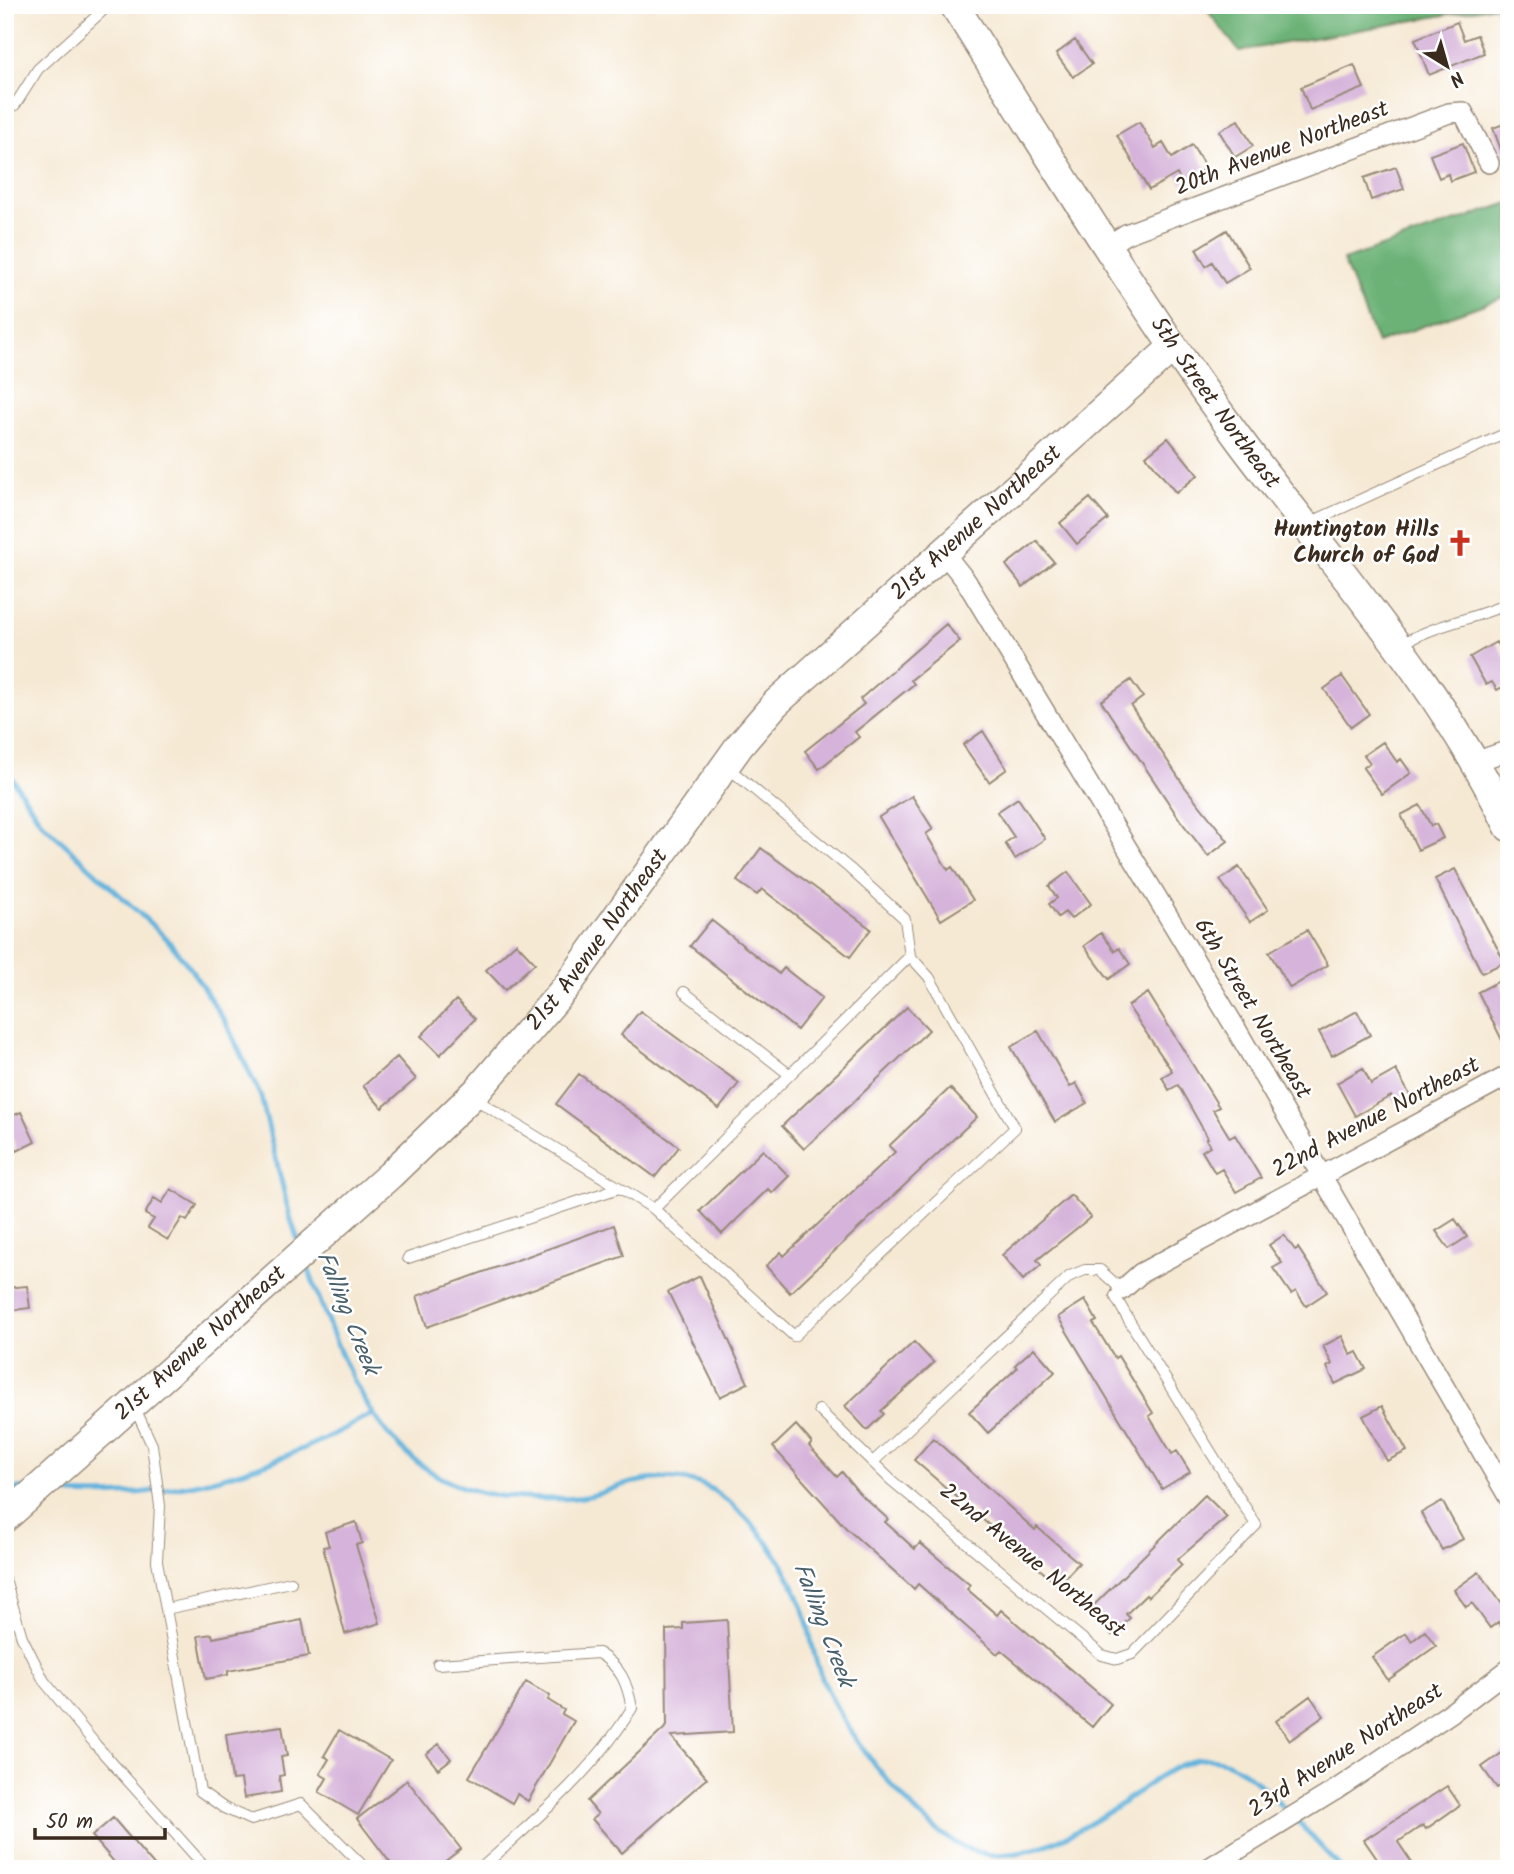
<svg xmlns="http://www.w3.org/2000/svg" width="1514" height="1874" font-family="Kalam,sans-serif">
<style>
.forest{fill:#6cb277;stroke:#546e4a;stroke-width:2}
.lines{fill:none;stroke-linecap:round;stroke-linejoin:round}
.stream{stroke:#61b2dc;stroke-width:5}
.building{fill:#d6b3da}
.lane-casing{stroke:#988a79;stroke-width:12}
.street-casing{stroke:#988a79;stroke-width:22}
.secondary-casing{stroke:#988a79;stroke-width:31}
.lane{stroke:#fff;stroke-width:10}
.street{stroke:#fff;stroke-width:19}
.secondary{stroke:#fff;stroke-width:28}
.labels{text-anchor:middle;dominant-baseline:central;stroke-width:5;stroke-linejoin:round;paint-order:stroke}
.street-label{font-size:23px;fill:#3b2a1e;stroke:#fff}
.poi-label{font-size:23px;font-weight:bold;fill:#3b2a1e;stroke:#fff;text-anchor:end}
.water-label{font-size:24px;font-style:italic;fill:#4a606a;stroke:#fff}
</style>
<rect width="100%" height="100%" fill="#fff"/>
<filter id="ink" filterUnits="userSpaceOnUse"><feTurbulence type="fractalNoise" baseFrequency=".0143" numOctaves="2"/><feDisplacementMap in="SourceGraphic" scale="14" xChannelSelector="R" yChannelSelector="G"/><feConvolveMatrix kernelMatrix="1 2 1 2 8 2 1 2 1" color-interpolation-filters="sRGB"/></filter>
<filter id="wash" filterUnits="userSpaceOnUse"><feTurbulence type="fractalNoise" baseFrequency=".00686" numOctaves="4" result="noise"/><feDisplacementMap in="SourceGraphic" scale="28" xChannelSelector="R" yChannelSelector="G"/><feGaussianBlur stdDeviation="1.57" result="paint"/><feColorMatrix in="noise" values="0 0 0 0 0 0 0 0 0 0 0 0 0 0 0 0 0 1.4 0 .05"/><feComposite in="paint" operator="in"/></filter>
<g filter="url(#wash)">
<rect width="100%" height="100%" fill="#f6e9d4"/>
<path class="forest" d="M 1203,5 L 1509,5 L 1509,40 L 1496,6 L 1239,51 Z
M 1509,203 L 1509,295 L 1377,343 L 1343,260 Z"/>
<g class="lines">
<path class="stream" d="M 5,768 L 41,822 L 167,939 L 191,969 L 226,1023 L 261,1097 L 290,1217 L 299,1243
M 306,1262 C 347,1375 384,1494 525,1498 C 550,1499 583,1501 606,1491 C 639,1478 687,1470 717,1493 C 756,1521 785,1561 802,1606 C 811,1629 812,1655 822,1678 C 843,1726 871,1763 906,1801 C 925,1822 949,1844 977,1852 C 1024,1865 1079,1831 1117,1807 C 1141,1791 1164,1769 1192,1761 C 1204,1757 1220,1759 1232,1765 C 1252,1774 1273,1798 1289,1813
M 5,1488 L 22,1489
M 49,1492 C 163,1505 275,1470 373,1413
M 1296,1820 L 1342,1869"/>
</g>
<g id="blocks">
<path class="building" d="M 1457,22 L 1464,40 L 1477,35 L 1484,53 L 1429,75 L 1415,39 Z
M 1075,40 L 1092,64 L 1073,77 L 1056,54 Z
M 1354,65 L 1364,88 L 1310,110 L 1301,87 Z
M 1238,120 L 1253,146 L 1235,157 L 1219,131 Z
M 1139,122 L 1155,148 L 1163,143 L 1172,158 L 1192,145 L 1206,168 L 1182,183 L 1177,174 L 1149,190 L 1117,135 Z
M 1509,122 L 1509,165 L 1507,166 L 1493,128 Z
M 1463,143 L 1474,172 L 1450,181 L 1448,174 L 1439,178 L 1430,155 Z
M 1396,167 L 1404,189 L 1371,200 L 1364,178 Z
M 1227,230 L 1250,268 L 1225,283 L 1212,262 L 1206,266 L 1196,249 Z
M 1168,438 L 1198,475 L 1176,493 L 1146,456 Z
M 1090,498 L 1108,519 L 1077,544 L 1060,523 Z
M 1037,541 L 1054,562 L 1023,587 L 1006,565 Z
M 946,624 L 960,641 L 911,680 L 914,684 L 855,732 L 859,737 L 819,769 L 805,751 L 864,704 L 860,699 Z
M 1496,642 L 1509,664 L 1509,684 L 1497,690 L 1492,682 L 1486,685 L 1470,657 Z
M 1342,676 L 1369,714 L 1351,727 L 1324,689 Z
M 1131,680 L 1143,697 L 1131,706 L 1185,787 L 1228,841 L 1208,856 L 1180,820 L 1101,701 Z
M 983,731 L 1007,769 L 989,782 L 963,745 Z
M 1383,742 L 1397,762 L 1401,759 L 1411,773 L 1382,794 L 1363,768 L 1370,763 L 1364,755 Z
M 912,796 L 933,829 L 926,834 L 948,870 L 952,867 L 973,900 L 941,920 L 879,817 Z
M 1018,798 L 1045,839 L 1015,859 L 1005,843 L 1014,837 L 997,812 Z
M 1420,805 L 1431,826 L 1436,824 L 1443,838 L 1418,850 L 1401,815 Z
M 761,848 L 871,929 L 850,957 L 762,889 L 757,895 L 737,881 Z
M 1239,867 L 1268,910 L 1250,922 L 1220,880 Z
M 1455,869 L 1505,962 L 1482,973 L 1435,879 Z
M 1068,872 L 1091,904 L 1071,919 L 1065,912 L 1058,917 L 1049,904 L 1057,898 L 1049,886 Z
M 711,920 L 779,974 L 784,968 L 822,998 L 797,1030 L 690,946 Z
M 1307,930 L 1328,965 L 1290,988 L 1269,952 Z
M 1101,933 L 1115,951 L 1119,948 L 1130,964 L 1109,979 L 1084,946 Z
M 516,943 L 535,963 L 505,990 L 486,970 Z
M 1499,981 L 1509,1001 L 1509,1054 L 1478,992 Z
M 1148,993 L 1219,1107 L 1213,1110 L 1230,1138 L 1235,1135 L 1261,1178 L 1236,1192 L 1222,1169 L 1215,1173 L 1202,1151 L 1210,1146 L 1206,1139 L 1208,1138 L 1178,1085 L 1169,1090 L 1162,1077 L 1172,1071 L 1128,1006 Z
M 456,1000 L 475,1019 L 440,1055 L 421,1036 Z
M 907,1007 L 929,1030 L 804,1149 L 782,1126 Z
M 640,1011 L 739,1083 L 719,1109 L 621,1035 Z
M 1357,1011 L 1370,1035 L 1332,1056 L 1319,1032 Z
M 1038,1031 L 1070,1087 L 1076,1083 L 1087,1103 L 1055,1122 L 1011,1047 Z
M 397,1057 L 416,1079 L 382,1108 L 363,1086 Z
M 1363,1068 L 1371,1084 L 1396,1070 L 1411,1097 L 1396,1105 L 1391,1096 L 1355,1116 L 1337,1083 Z
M 579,1074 L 679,1147 L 655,1177 L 556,1104 Z
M 950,1088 L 977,1117 L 790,1293 L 766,1266 L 781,1252 L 784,1256 L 895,1152 L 889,1146 Z
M 21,1112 L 35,1142 L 17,1151 L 5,1119 Z
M 763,1150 L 789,1176 L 772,1193 L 768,1189 L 722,1234 L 700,1211 Z
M 171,1189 L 197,1205 L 187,1221 L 182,1218 L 168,1240 L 148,1228 L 154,1219 L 145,1214 L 154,1198 L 162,1203 Z
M 1071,1195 L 1091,1217 L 1037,1260 L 1041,1265 L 1023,1280 L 1002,1255 Z
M 1455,1219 L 1467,1237 L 1449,1249 L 1436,1231 Z
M 614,1225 L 624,1256 L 427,1327 L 417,1296 Z
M 1284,1235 L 1295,1250 L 1298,1248 L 1327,1292 L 1306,1306 L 1296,1291 L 1291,1294 L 1273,1268 L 1282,1263 L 1269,1245 Z
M 700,1276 L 748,1383 L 720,1397 L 668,1292 Z
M 27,1286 L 30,1308 L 5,1311 L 5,1288 Z
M 1085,1300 L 1097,1321 L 1093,1323 L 1115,1358 L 1118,1356 L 1153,1413 L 1149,1416 L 1172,1454 L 1177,1451 L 1190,1472 L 1162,1489 L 1058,1317 Z
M 1342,1336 L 1351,1355 L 1357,1352 L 1366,1369 L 1335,1384 L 1327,1367 L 1332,1364 L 1323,1346 Z
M 914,1342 L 934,1363 L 881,1411 L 884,1414 L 867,1430 L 845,1406 Z
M 1034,1348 L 1055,1372 L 988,1433 L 969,1412 L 1017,1368 L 1015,1365 Z
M 1382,1406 L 1407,1451 L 1387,1461 L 1363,1416 Z
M 796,1425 L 812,1443 L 809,1446 L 837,1477 L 842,1472 L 859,1493 L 888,1519 L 885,1522 L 915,1549 L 920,1543 L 970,1585 L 967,1589 L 997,1615 L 1001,1610 L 1111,1704 L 1092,1727 L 1001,1650 L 997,1654 L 918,1584 L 914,1589 L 846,1528 L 773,1447 Z
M 933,1438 L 1035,1530 L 1037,1527 L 1079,1563 L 1058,1585 L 914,1460 Z
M 1205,1495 L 1227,1517 L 1177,1560 L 1182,1565 L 1148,1597 L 1146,1595 L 1126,1614 L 1130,1618 L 1112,1635 L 1088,1611 Z
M 1442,1501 L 1463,1539 L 1442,1550 L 1421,1513 Z
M 356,1522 L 362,1543 L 356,1545 L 380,1623 L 345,1634 L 323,1547 L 329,1546 L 325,1532 Z
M 1479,1572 L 1509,1614 L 1509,1637 L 1498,1622 L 1490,1628 L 1472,1603 L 1466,1607 L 1454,1590 Z
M 302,1620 L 309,1656 L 228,1671 L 228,1675 L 206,1679 L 198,1636 L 212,1634 L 213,1638 Z
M 727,1620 L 733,1732 L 671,1736 L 707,1778 L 622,1853 L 592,1819 L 598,1814 L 587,1801 L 667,1726 L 666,1630 L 683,1629 L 683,1623 Z
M 1425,1631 L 1436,1646 L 1388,1680 L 1372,1657 L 1406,1633 L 1412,1641 Z
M 526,1682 L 550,1696 L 548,1700 L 564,1710 L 562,1714 L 574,1721 L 528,1801 L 517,1794 L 512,1803 L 469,1777 Z
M 1310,1696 L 1324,1716 L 1290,1740 L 1276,1721 Z
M 282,1726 L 287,1756 L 281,1757 L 284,1775 L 279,1776 L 281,1792 L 244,1798 L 241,1779 L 232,1780 L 226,1734 Z
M 339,1730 L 391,1760 L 358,1815 L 319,1792 L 327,1778 L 320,1774 L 329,1759 L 324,1756 Z
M 439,1744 L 451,1759 L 438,1769 L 426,1754 Z
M 1509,1748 L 1509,1780 L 1497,1788 L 1482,1767 Z
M 407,1780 L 461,1849 L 435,1869 L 395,1869 L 357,1819 Z
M 1447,1786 L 1460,1805 L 1426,1829 L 1423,1825 L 1398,1842 L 1416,1869 L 1384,1869 L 1364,1840 Z
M 113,1818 L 157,1869 L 120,1869 L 92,1836 Z"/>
</g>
</g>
<g filter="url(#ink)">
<use href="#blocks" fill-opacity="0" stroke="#988a79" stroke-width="2"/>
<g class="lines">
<defs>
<path id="lane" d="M 15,105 L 38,69 L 109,5
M 1309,523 L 1509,432
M 1399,646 C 1433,624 1473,620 1509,603
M 684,992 L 790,1075
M 472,1097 L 654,1209 L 910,956 L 905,919 L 849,868 L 726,766
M 654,1209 L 794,1336 L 1015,1128 L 929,977 L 910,956
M 408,1258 L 619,1188
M 134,1406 L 152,1445 L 160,1506 L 157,1561 L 200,1791 L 224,1808 L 251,1820 L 301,1804 L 366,1869
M 819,1410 L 891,1480 L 1102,1655 L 1117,1659 L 1132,1654 L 1256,1525 L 1127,1317 L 1115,1296 L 1122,1290 L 1100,1270 L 1085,1270 L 1070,1276 L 874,1461
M 5,1580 L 22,1637 L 44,1681 L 96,1745 L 207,1869
M 166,1609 L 291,1582
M 438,1664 L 598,1653 C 621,1667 627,1682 632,1708 C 594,1771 534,1821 480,1869"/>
<path id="street" d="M 1107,246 L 1126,234 L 1449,113 L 1463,112 L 1489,163
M 943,552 L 966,581 L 1235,1027 L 1509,1498
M 1475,762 L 1509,750
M 1122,1290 L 1141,1273 L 1509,1075
M 1207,1869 L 1334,1791 L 1452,1712 L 1509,1669"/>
<g id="secondary">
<path id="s1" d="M 954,5 C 1047,152 1138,302 1241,442 C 1335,567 1441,685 1509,827"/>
<path id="s2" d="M 5,1518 L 390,1175 L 477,1091 L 567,986 L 740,745 L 776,703 L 1173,347"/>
</g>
</defs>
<use href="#lane" class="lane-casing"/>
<use href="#street" class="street-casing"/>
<use href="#secondary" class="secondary-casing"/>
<use href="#lane" class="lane"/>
<use href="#street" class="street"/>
<use href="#secondary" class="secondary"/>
</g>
</g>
<defs>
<symbol id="church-bare" viewBox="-9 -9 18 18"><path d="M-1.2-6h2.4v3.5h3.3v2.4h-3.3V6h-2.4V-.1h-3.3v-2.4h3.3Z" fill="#c8321e" stroke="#fff" stroke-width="2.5" paint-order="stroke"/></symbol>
</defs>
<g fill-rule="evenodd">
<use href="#church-bare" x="1441" y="524" width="38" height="38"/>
</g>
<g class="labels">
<g class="street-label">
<text transform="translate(1282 149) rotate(-21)">20th Avenue Northeast</text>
<text stroke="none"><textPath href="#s1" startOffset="476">5th Street Northeast</textPath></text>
<text stroke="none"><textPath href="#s2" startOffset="1396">21st Avenue Northeast</textPath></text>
<text stroke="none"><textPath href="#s2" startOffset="830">21st Avenue Northeast</textPath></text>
<text transform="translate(1252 1009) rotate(59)">6th Street Northeast</text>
<text transform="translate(1376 1118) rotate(-28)">22nd Avenue Northeast</text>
<text stroke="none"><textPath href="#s2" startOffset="262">21st Avenue Northeast</textPath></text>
<text transform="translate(1032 1561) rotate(39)">22nd Avenue Northeast</text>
<text transform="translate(1346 1751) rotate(-33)">23rd Avenue Northeast</text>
</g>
<g class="poi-label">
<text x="1439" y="530">Huntington Hills<tspan x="1439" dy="26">Church of God</tspan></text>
</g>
<g class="water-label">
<text transform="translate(347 1313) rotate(68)">Falling Creek</text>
<text transform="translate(823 1625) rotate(69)">Falling Creek</text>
</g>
</g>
<rect width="1514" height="1874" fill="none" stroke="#fff" stroke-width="28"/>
<g transform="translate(1447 66) rotate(143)" stroke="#ffffff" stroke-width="5" paint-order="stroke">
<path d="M0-5L12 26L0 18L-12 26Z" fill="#3b2a1e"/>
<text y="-10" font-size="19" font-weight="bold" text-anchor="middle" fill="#3b2a1e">N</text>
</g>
<path d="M35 1828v10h130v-10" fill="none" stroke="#3b2a1e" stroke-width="3.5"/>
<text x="46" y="1828" font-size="21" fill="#3b2a1e" stroke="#ffffff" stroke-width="5" paint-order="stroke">50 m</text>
</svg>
